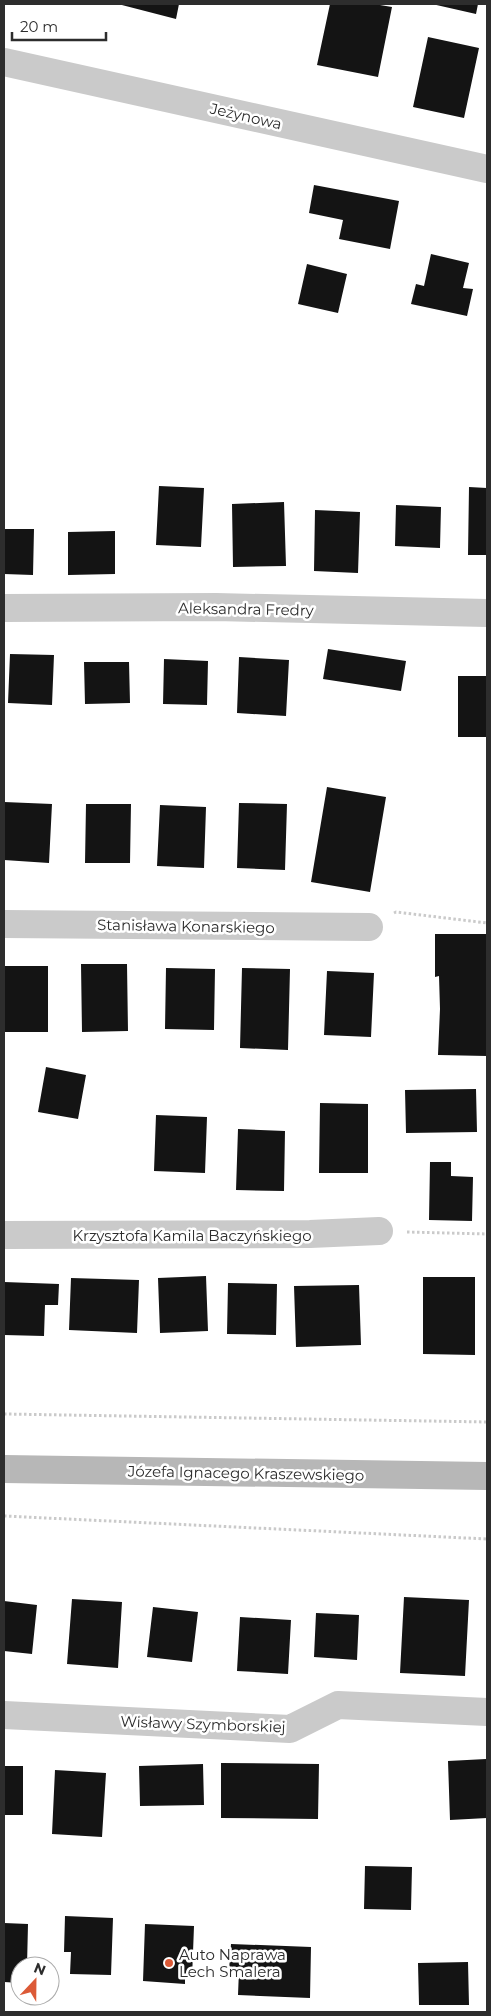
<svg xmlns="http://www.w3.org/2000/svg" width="491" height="2016" font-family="Montserrat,sans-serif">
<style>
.building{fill:#141414}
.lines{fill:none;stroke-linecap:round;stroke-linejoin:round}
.path{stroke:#cacaca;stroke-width:3;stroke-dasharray:2.5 2.5;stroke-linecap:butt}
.minor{stroke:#cacaca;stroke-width:28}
.secondary{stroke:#b7b7b7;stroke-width:28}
.poi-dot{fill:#dc5a37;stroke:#fff;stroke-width:2}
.labels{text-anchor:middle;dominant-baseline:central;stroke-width:5;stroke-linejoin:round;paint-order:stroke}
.street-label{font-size:15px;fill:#2d2d2d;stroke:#fff}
.poi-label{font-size:15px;fill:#2d2d2d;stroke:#fff;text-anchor:start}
</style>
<rect width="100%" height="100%" fill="#fff"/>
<path class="building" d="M 118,4 L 179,4 L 176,19 Z
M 330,4 L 374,4 L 392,7 L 378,77 L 317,65 Z
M 432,4 L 478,4 L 476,14 Z
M 428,37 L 479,48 L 464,118 L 413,107 Z
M 314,185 L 399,201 L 390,249 L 339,239 L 343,220 L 309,213 Z
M 431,254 L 469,263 L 463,288 L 473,289 L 467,316 L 411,304 L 416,284 L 424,286 Z
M 307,264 L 347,274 L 338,313 L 298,304 Z
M 159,486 L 204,488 L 201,547 L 156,545 Z
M 469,487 L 487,488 L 487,555 L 468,555 Z
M 284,502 L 286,566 L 233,567 L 232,504 Z
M 396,505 L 441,507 L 440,548 L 395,546 Z
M 315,510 L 360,512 L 358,573 L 314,571 Z
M 4,529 L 34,529 L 33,575 L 4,574 Z
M 115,531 L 115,574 L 68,575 L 68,532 Z
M 328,649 L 406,661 L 401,691 L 323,679 Z
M 10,654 L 54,655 L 52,705 L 8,703 Z
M 239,657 L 289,660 L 286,716 L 237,713 Z
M 164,659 L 208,661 L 207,705 L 163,704 Z
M 84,662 L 129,662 L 130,703 L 85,704 Z
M 458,676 L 487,676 L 487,737 L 458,737 Z
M 327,787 L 386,797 L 370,892 L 311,882 Z
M 4,802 L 52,804 L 49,863 L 4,860 Z
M 239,803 L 287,804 L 285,870 L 237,868 Z
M 86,804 L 131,804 L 130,863 L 85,863 Z
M 160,805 L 206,807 L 204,868 L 157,866 Z
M 435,934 L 487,934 L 487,1056 L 438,1055 L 440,1009 L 439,976 L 435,977 Z
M 81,964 L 127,964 L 128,1031 L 82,1032 Z
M 4,966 L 48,966 L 48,1032 L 4,1032 Z
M 166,968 L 215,969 L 214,1030 L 165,1029 Z
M 242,968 L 290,969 L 288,1050 L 240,1048 Z
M 327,971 L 374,973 L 371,1037 L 324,1035 Z
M 46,1067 L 86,1075 L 78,1119 L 38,1112 Z
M 476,1089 L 477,1132 L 406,1133 L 405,1090 Z
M 320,1103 L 368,1104 L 368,1173 L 319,1173 Z
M 156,1115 L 207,1117 L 205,1173 L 154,1171 Z
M 238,1129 L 285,1131 L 284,1191 L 236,1190 Z
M 430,1162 L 451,1162 L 451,1176 L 473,1177 L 472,1221 L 429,1220 Z
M 206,1276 L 208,1331 L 160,1333 L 158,1278 Z
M 423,1277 L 475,1277 L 475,1355 L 423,1354 Z
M 71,1278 L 139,1280 L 137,1333 L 69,1330 Z
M 4,1282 L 59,1284 L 58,1305 L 45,1305 L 44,1336 L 4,1335 Z
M 228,1283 L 277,1284 L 276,1335 L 227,1334 Z
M 359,1285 L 361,1345 L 296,1347 L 294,1286 Z
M 404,1597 L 469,1600 L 465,1676 L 400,1673 Z
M 72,1599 L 122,1602 L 118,1668 L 67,1664 Z
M 4,1601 L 37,1605 L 32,1654 L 4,1651 Z
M 153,1607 L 198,1612 L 192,1662 L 147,1657 Z
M 316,1613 L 359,1615 L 357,1660 L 314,1657 Z
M 240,1617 L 291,1620 L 288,1674 L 237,1671 Z
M 486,1759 L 487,1818 L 450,1820 L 448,1761 Z
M 221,1763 L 319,1764 L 318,1819 L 221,1818 Z
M 203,1764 L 204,1805 L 140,1806 L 139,1766 Z
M 4,1766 L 23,1766 L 23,1815 L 4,1815 Z
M 55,1770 L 106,1773 L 102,1837 L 52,1834 Z
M 365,1866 L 412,1867 L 411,1910 L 364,1909 Z
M 65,1916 L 113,1918 L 111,1975 L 70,1974 L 71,1952 L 64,1952 Z
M 4,1923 L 28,1924 L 27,1966 L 20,1966 L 20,1983 L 4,1982 Z
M 145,1924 L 194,1926 L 192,1979 L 185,1978 L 185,1984 L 143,1981 Z
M 231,1944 L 311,1947 L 310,1998 L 238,1995 L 239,1970 L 229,1970 Z
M 468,1962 L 469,2005 L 419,2005 L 418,1963 Z"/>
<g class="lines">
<path class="path" d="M 394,913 L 396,912 L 487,923
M 407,1232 L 487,1234
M 4,1414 L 487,1422
M 4,1516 L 487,1539"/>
<path class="minor" d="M 4,62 L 487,169
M 4,608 L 216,607 L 487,613
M 4,924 L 369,927
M 4,1235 L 310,1234 L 379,1231
M 4,1715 L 290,1729 L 338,1705 L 487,1712"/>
<path class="secondary" d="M 4,1469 L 487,1476"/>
</g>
<circle class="poi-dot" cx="169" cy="1963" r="5"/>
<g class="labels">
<g class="street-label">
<text transform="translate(246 116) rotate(13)">Jeżynowa</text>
<text transform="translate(246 609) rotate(1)">Aleksandra Fredry</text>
<text transform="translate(186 926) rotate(1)">Stanisława Konarskiego</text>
<text x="192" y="1235">Krzysztofa Kamila Baczyńskiego</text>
<text transform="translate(246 1473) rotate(1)">Józefa Ignacego Kraszewskiego</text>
<text transform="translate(203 1724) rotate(2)">Wisławy Szymborskiej</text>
</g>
<g class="poi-label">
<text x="179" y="1954">Auto Naprawa<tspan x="179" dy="17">Lech Smalera</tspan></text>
</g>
</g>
<rect width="491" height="2016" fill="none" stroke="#2d2d2d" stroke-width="10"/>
<g transform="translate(35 1981) rotate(22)"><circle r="24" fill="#ffffff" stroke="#ababab"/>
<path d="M0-4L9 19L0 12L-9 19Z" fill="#dc5a37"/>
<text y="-8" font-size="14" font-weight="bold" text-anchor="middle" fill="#2d2d2d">N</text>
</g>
<path d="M12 32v8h94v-8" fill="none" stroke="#2d2d2d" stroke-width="2.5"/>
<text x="20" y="32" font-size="15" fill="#2d2d2d" stroke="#ffffff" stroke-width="4" paint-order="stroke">20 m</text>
</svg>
